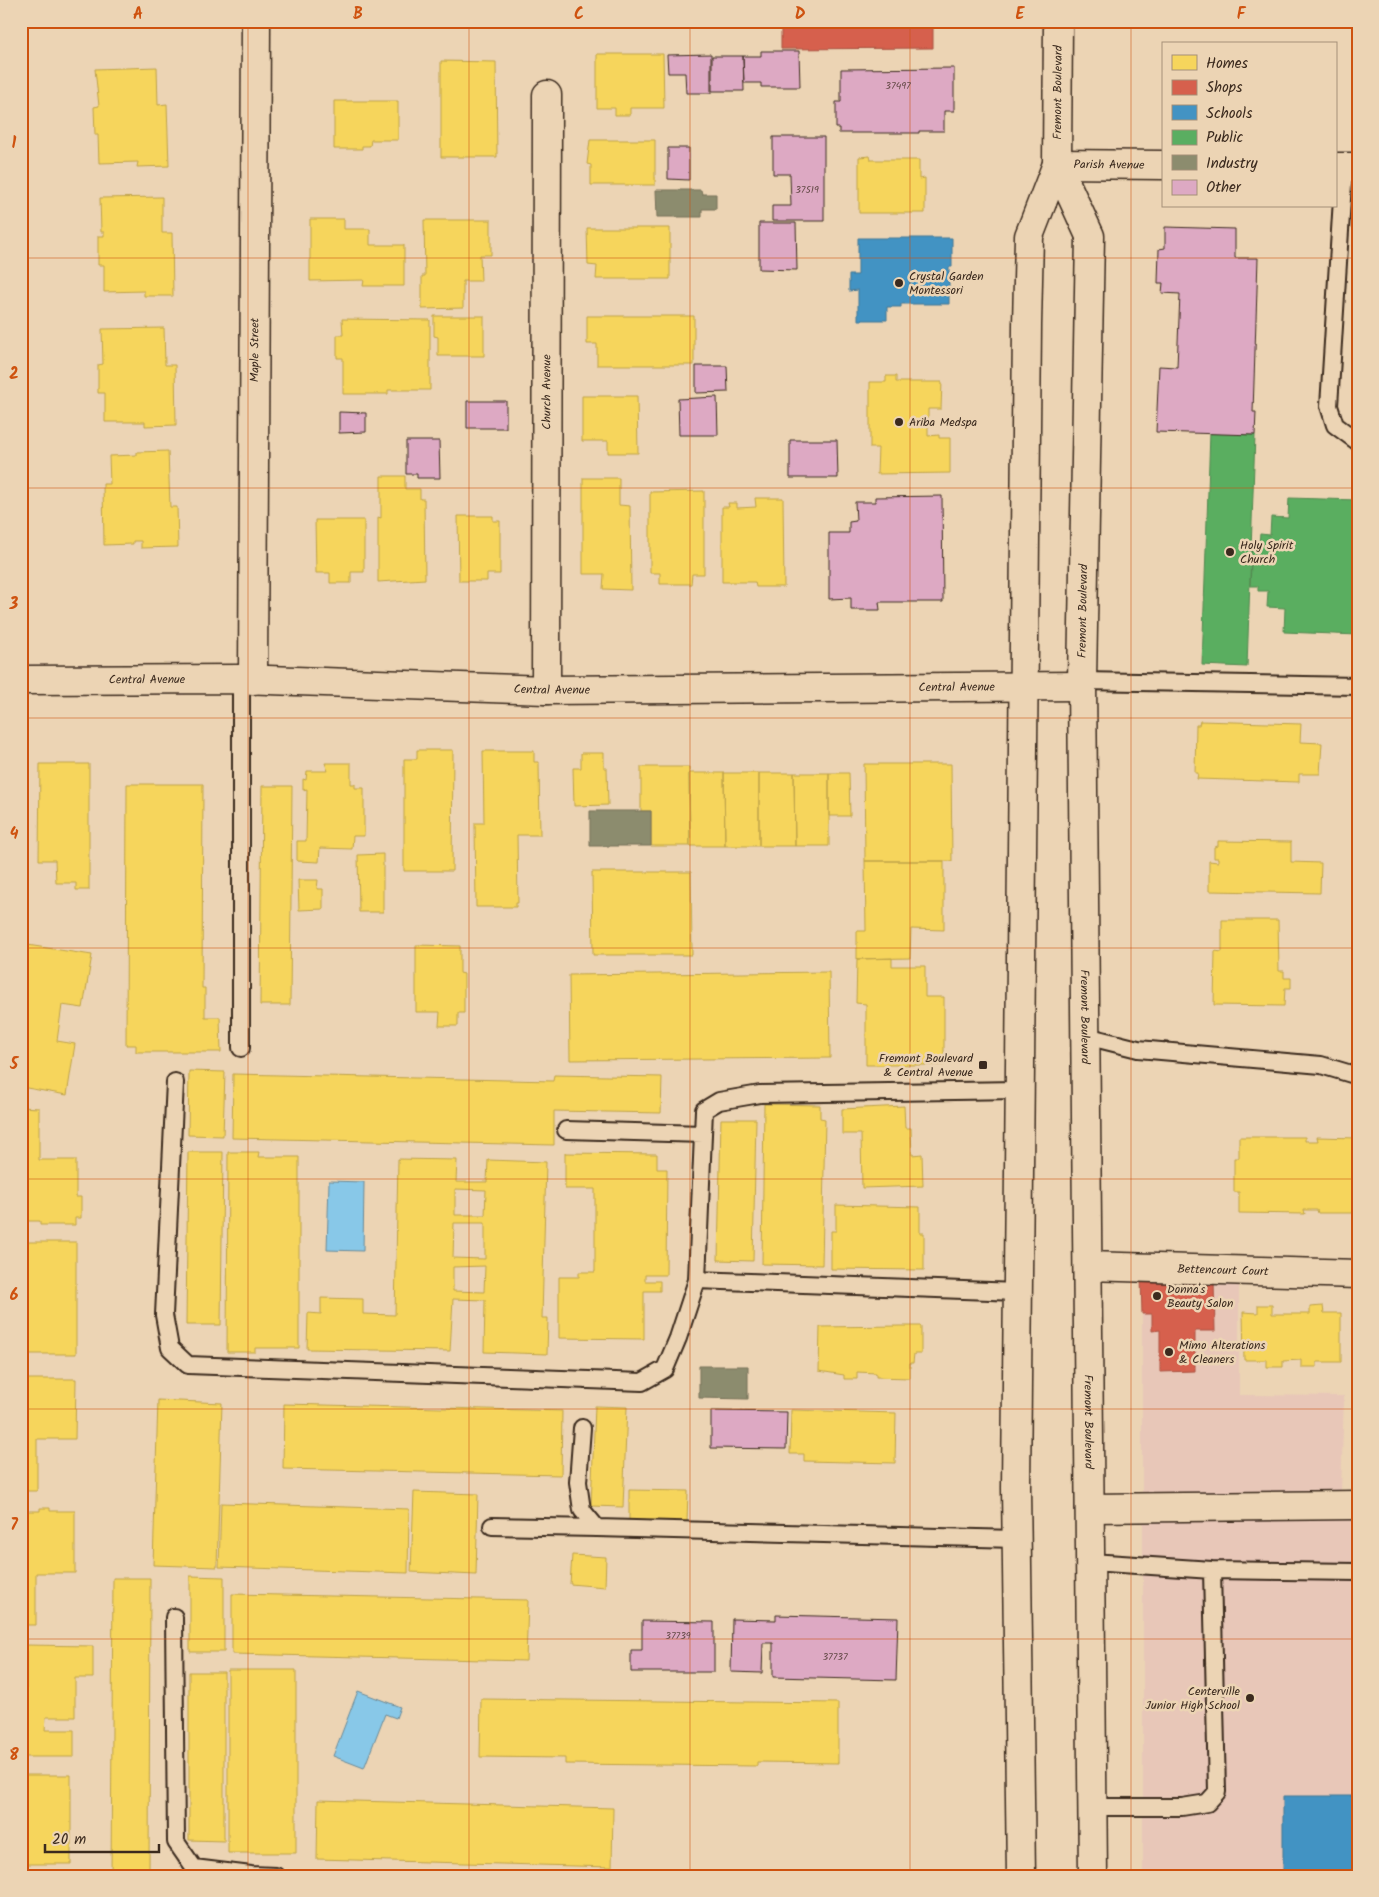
<svg xmlns="http://www.w3.org/2000/svg" width="1379" height="1897" font-family="Kalam,sans-serif">
<style>
.built{fill:#e8c7b8}
.water{fill:#88c8e8;stroke:#698997}
.homes{fill:#f6d55c;stroke:#bea249;fill-rule:evenodd}
.shops{fill:#d6604d;stroke:#a8503f}
.schools{fill:#4393c3;stroke:#417492}
.public{fill:#5aae61;stroke:#51864d}
.industry{fill:#8c8c6e;stroke:#746f56}
.building{fill:#dda9c3;stroke:#3b2a1e}
.lines{fill:none;stroke-linecap:round;stroke-linejoin:round}
.service-casing{stroke:#3b2a1e;stroke-width:20}
.minor-casing{stroke:#3b2a1e;stroke-width:31}
.secondary-casing{stroke:#3b2a1e;stroke-width:31}
.primary-casing{stroke:#3b2a1e;stroke-width:31}
.service{stroke:#ecd4b4;stroke-width:16}
.minor{stroke:#ecd4b4;stroke-width:28}
.secondary{stroke:#ecd4b4;stroke-width:28}
.primary{stroke:#ecd4b4;stroke-width:28}
.grid{fill:none;stroke:#ce520f;stroke-width:1;stroke-opacity:0.55}
.poi-dot{fill:#3b2a1e;stroke:#ecd4b4;stroke-width:2}
.labels{text-anchor:middle;dominant-baseline:central;stroke-width:5;stroke-linejoin:round;paint-order:stroke}
.number-label{font-size:10px;fill:#644a47}
.street-label{font-size:12px;fill:#3b2a1e;stroke:#ecd4b4}
.poi-label{font-size:12px;fill:#3b2a1e;stroke:#ecd4b4;text-anchor:start}
.neatline{fill:none;stroke:#ce520f;stroke-width:2}
.grid-label{font-size:16px;text-anchor:middle;font-weight:bold;fill:#ce520f}
</style>
<rect width="100%" height="100%" fill="#ecd4b4"/>
<filter id="ink" filterUnits="userSpaceOnUse"><feTurbulence type="fractalNoise" baseFrequency=".02" numOctaves="2"/><feDisplacementMap in="SourceGraphic" scale="10" xChannelSelector="R" yChannelSelector="G"/><feConvolveMatrix kernelMatrix="1 2 1 2 8 2 1 2 1" color-interpolation-filters="sRGB"/></filter>
<g filter="url(#ink)">
<path class="built" d="M 1142,1276 L 1239,1277 L 1239,1395 L 1344,1396 L 1341,1493 L 1142,1497 Z
M 1358,1517 L 1358,1876 L 1143,1876 L 1143,1520 Z"/>
<path class="water" d="M 329,1181 L 364,1182 L 363,1251 L 327,1250 Z
M 358,1691 L 400,1707 L 396,1718 L 385,1714 L 364,1768 L 333,1756 Z"/>
<path class="homes" d="M 597,54 L 663,54 L 664,108 L 630,108 L 630,115 L 615,115 L 615,108 L 597,108 Z
M 441,61 L 496,62 L 497,157 L 441,157 Z
M 157,67 L 158,105 L 167,104 L 169,166 L 137,167 L 138,162 L 99,163 L 98,135 L 95,135 L 94,107 L 99,106 L 95,69 Z
M 334,101 L 398,101 L 398,140 L 371,140 L 370,146 L 362,146 L 362,149 L 334,149 Z
M 590,140 L 655,140 L 655,185 L 591,185 L 591,165 L 587,164 Z
M 870,156 L 871,160 L 919,160 L 919,179 L 925,178 L 925,213 L 859,213 L 859,157 Z
M 162,197 L 162,233 L 172,233 L 173,296 L 144,296 L 144,291 L 104,292 L 104,265 L 98,265 L 98,236 L 104,236 L 104,232 L 101,232 L 100,198 Z
M 310,219 L 344,219 L 344,229 L 370,229 L 370,245 L 404,245 L 404,286 L 363,286 L 364,280 L 310,281 Z
M 424,220 L 491,220 L 491,255 L 480,255 L 481,281 L 463,281 L 463,308 L 422,309 L 422,276 L 425,276 Z
M 587,228 L 670,228 L 670,279 L 596,279 L 597,266 L 588,265 Z
M 434,316 L 484,316 L 484,356 L 438,356 L 438,337 L 434,336 Z
M 587,316 L 694,316 L 694,365 L 597,365 L 597,344 L 587,344 Z
M 342,319 L 430,320 L 430,390 L 388,390 L 388,394 L 343,394 L 343,358 L 337,358 L 337,335 L 343,335 Z
M 164,328 L 165,365 L 175,365 L 176,425 L 145,426 L 145,422 L 105,422 L 105,393 L 98,393 L 98,365 L 103,364 L 102,329 Z
M 886,376 L 896,376 L 896,382 L 942,382 L 941,409 L 928,409 L 928,436 L 939,435 L 939,438 L 950,438 L 950,473 L 877,474 L 878,448 L 870,448 L 870,382 L 886,382 Z
M 582,396 L 637,396 L 638,453 L 608,453 L 608,441 L 582,441 Z
M 168,451 L 170,507 L 177,507 L 178,547 L 141,548 L 141,541 L 133,541 L 133,544 L 104,545 L 103,484 L 110,484 L 109,456 L 137,455 L 137,452 Z
M 381,476 L 405,476 L 405,489 L 420,489 L 420,499 L 424,499 L 425,579 L 378,582 L 378,517 L 381,518 Z
M 583,478 L 619,478 L 619,505 L 630,506 L 631,590 L 603,589 L 604,574 L 583,574 Z
M 704,491 L 704,574 L 692,574 L 691,584 L 660,584 L 660,573 L 650,573 L 650,492 Z
M 755,498 L 783,498 L 784,587 L 756,587 L 755,582 L 722,582 L 722,507 L 729,507 L 728,503 L 737,503 L 737,508 L 756,507 Z
M 458,516 L 493,516 L 493,521 L 500,521 L 500,574 L 487,574 L 487,581 L 459,581 Z
M 315,520 L 364,520 L 364,572 L 351,572 L 351,583 L 330,583 L 330,573 L 316,573 Z
M 1200,721 L 1301,724 L 1300,742 L 1322,743 L 1320,774 L 1299,774 L 1299,782 L 1197,779 L 1198,773 L 1195,773 L 1196,725 L 1199,725 Z
M 417,750 L 453,750 L 452,871 L 404,871 L 404,759 L 417,759 Z
M 483,751 L 534,751 L 534,762 L 539,762 L 540,835 L 517,835 L 518,903 L 516,903 L 516,907 L 476,907 L 475,823 L 484,823 Z
M 581,753 L 604,753 L 604,768 L 607,768 L 608,805 L 574,806 L 573,768 L 581,768 Z
M 325,763 L 351,763 L 351,784 L 355,784 L 355,788 L 364,788 L 364,836 L 353,836 L 352,849 L 320,848 L 319,862 L 297,861 L 297,841 L 306,841 L 307,789 L 303,790 L 303,779 L 306,780 L 307,771 L 328,771 Z
M 40,764 L 89,764 L 89,890 L 76,890 L 76,883 L 56,883 L 55,860 L 39,860 Z
M 864,764 L 951,764 L 952,861 L 865,861 Z
M 641,767 L 689,767 L 690,846 L 651,846 L 651,811 L 641,811 Z
M 689,773 L 724,773 L 725,846 L 690,846 Z
M 724,773 L 759,773 L 759,846 L 725,846 Z
M 759,773 L 794,773 L 795,846 L 759,846 Z
M 794,773 L 829,773 L 829,846 L 795,846 Z
M 829,773 L 849,773 L 850,816 L 829,816 Z
M 127,784 L 203,784 L 202,988 L 205,988 L 205,1017 L 220,1017 L 221,1052 L 136,1052 L 136,1045 L 126,1045 Z
M 262,786 L 292,786 L 290,1005 L 260,1005 Z
M 1218,841 L 1291,842 L 1291,862 L 1321,863 L 1320,893 L 1209,891 L 1209,861 L 1218,862 L 1218,858 L 1214,858 L 1214,847 L 1218,846 Z
M 383,854 L 383,912 L 359,912 L 358,855 Z
M 865,861 L 944,861 L 944,930 L 911,929 L 910,958 L 857,959 L 857,931 L 866,931 Z
M 592,872 L 691,872 L 692,955 L 593,955 Z
M 298,880 L 318,880 L 317,889 L 323,889 L 323,909 L 299,910 Z
M 1222,920 L 1278,920 L 1279,971 L 1284,971 L 1284,978 L 1291,978 L 1291,988 L 1285,988 L 1284,1006 L 1214,1005 L 1215,951 L 1222,952 Z
M 21,944 L 92,955 L 83,1008 L 62,1005 L 57,1041 L 75,1044 L 67,1095 L 21,1087 Z
M 416,945 L 460,946 L 460,973 L 464,974 L 464,1013 L 458,1013 L 458,1026 L 439,1026 L 440,1012 L 416,1012 Z
M 892,958 L 892,966 L 925,966 L 925,997 L 944,997 L 944,1065 L 866,1065 L 866,1004 L 856,1003 L 857,959 Z
M 829,972 L 830,1058 L 570,1060 L 569,975 Z
M 189,1071 L 225,1072 L 223,1136 L 188,1135 Z
M 233,1074 L 553,1081 L 554,1075 L 662,1077 L 661,1113 L 554,1111 L 554,1145 L 232,1138 Z
M 764,1104 L 820,1105 L 820,1118 L 825,1119 L 822,1265 L 762,1264 Z
M 904,1106 L 905,1128 L 911,1128 L 912,1155 L 922,1154 L 923,1186 L 862,1188 L 861,1134 L 842,1134 L 842,1109 Z
M 21,1107 L 39,1108 L 39,1160 L 76,1160 L 76,1197 L 81,1197 L 81,1218 L 75,1218 L 75,1225 L 40,1225 L 40,1221 L 21,1221 Z
M 721,1119 L 756,1119 L 753,1261 L 718,1260 Z
M 1239,1137 L 1305,1137 L 1305,1141 L 1318,1141 L 1317,1137 L 1358,1138 L 1358,1213 L 1318,1213 L 1317,1210 L 1304,1210 L 1305,1214 L 1239,1213 L 1239,1192 L 1234,1192 L 1234,1158 L 1239,1158 Z
M 188,1152 L 223,1152 L 221,1325 L 186,1325 Z
M 228,1152 L 259,1152 L 258,1157 L 299,1157 L 299,1348 L 255,1348 L 255,1352 L 227,1352 Z
M 565,1153 L 657,1154 L 657,1169 L 667,1169 L 666,1275 L 645,1275 L 645,1281 L 660,1281 L 660,1291 L 644,1291 L 644,1339 L 559,1338 L 559,1277 L 579,1277 L 579,1272 L 595,1272 L 595,1189 L 565,1189 Z
M 398,1159 L 457,1160 L 456,1182 L 487,1182 L 488,1160 L 546,1162 L 542,1318 L 548,1318 L 547,1354 L 484,1352 L 485,1300 L 453,1299 L 450,1351 L 307,1349 L 308,1313 L 321,1314 L 321,1298 L 363,1299 L 363,1314 L 395,1315 ZM 455,1189 L 486,1190 L 485,1215 L 455,1215 ZM 454,1223 L 485,1223 L 485,1259 L 453,1258 ZM 485,1266 L 484,1292 L 453,1291 L 453,1267 Z
M 836,1205 L 920,1207 L 920,1233 L 924,1233 L 924,1270 L 831,1269 L 831,1231 L 836,1231 Z
M 21,1242 L 76,1242 L 76,1354 L 28,1354 L 28,1295 L 21,1295 Z
M 1258,1305 L 1272,1305 L 1272,1314 L 1310,1314 L 1310,1307 L 1323,1306 L 1324,1313 L 1341,1313 L 1341,1362 L 1317,1362 L 1317,1367 L 1301,1367 L 1301,1360 L 1283,1361 L 1283,1367 L 1267,1367 L 1267,1360 L 1244,1360 L 1243,1312 L 1258,1313 Z
M 1353,1314 L 1358,1314 L 1358,1362 L 1354,1362 Z
M 900,1326 L 921,1326 L 921,1354 L 914,1354 L 913,1363 L 910,1363 L 910,1378 L 876,1377 L 876,1373 L 857,1372 L 857,1379 L 844,1379 L 844,1375 L 819,1371 L 820,1327 Z
M 21,1379 L 76,1379 L 75,1439 L 37,1439 L 37,1491 L 21,1491 Z
M 158,1400 L 222,1403 L 217,1567 L 153,1565 Z
M 284,1404 L 562,1411 L 561,1475 L 283,1469 Z
M 595,1406 L 627,1407 L 623,1507 L 591,1506 Z
M 791,1410 L 896,1413 L 895,1463 L 804,1461 L 804,1454 L 790,1454 Z
M 629,1490 L 688,1491 L 687,1522 L 629,1521 Z
M 414,1492 L 478,1494 L 476,1575 L 411,1572 Z
M 221,1503 L 409,1509 L 408,1573 L 219,1567 Z
M 40,1508 L 50,1508 L 50,1511 L 75,1511 L 75,1573 L 36,1573 L 36,1625 L 21,1625 L 21,1511 L 40,1511 Z
M 572,1555 L 606,1557 L 605,1587 L 570,1584 Z
M 190,1576 L 224,1577 L 224,1652 L 190,1652 Z
M 113,1578 L 150,1578 L 149,1876 L 111,1876 Z
M 232,1594 L 528,1600 L 526,1661 L 232,1654 Z
M 26,1645 L 93,1646 L 93,1678 L 75,1678 L 75,1717 L 46,1717 L 45,1730 L 74,1730 L 74,1757 L 21,1757 L 21,1709 L 26,1709 Z
M 228,1670 L 296,1670 L 296,1853 L 228,1853 Z
M 189,1672 L 224,1672 L 224,1841 L 189,1840 Z
M 481,1699 L 838,1703 L 838,1763 L 757,1762 L 757,1766 L 565,1764 L 565,1758 L 480,1757 Z
M 21,1775 L 71,1775 L 71,1864 L 21,1864 Z
M 318,1800 L 613,1808 L 612,1867 L 317,1859 Z"/>
<path class="shops" d="M 781,21 L 933,21 L 933,48 L 781,49 Z
M 1141,1279 L 1214,1279 L 1215,1331 L 1195,1331 L 1195,1371 L 1160,1372 L 1160,1330 L 1152,1331 L 1152,1314 L 1142,1314 Z"/>
<path class="schools" d="M 858,238 L 952,238 L 952,267 L 949,267 L 949,304 L 901,304 L 901,307 L 887,307 L 887,320 L 858,320 L 858,290 L 849,291 L 849,275 L 858,275 Z
M 1283,1796 L 1358,1796 L 1358,1876 L 1283,1876 Z"/>
<path class="public" d="M 1210,433 L 1255,435 L 1247,667 L 1202,665 Z
M 1289,498 L 1358,500 L 1358,635 L 1284,632 L 1285,608 L 1267,607 L 1268,591 L 1258,591 L 1258,586 L 1250,586 L 1252,542 L 1259,543 L 1260,534 L 1270,535 L 1271,517 L 1288,518 Z"/>
<path class="industry" d="M 656,190 L 701,190 L 702,194 L 716,194 L 716,209 L 702,209 L 702,217 L 657,217 Z
M 590,811 L 651,811 L 651,846 L 590,846 Z
M 699,1366 L 748,1366 L 748,1399 L 699,1398 Z"/>
<path class="building" d="M 761,51 L 799,51 L 800,87 L 761,87 L 761,83 L 744,83 L 743,56 L 761,56 Z
M 711,54 L 711,93 L 686,93 L 685,73 L 668,73 L 667,55 Z
M 712,56 L 743,56 L 744,91 L 712,91 Z
M 954,68 L 954,111 L 944,111 L 944,131 L 919,131 L 919,133 L 839,133 L 839,128 L 836,128 L 836,102 L 841,102 L 841,69 Z
M 773,137 L 824,137 L 824,221 L 772,221 L 772,206 L 791,206 L 790,174 L 773,174 Z
M 668,148 L 689,148 L 689,180 L 668,179 Z
M 759,223 L 796,223 L 797,270 L 759,269 Z
M 1165,227 L 1235,229 L 1235,258 L 1258,258 L 1253,412 L 1256,412 L 1255,435 L 1156,432 L 1159,366 L 1177,367 L 1180,294 L 1162,293 L 1163,283 L 1158,283 L 1159,249 L 1165,248 Z
M 696,366 L 727,366 L 728,392 L 696,393 Z
M 717,397 L 718,435 L 679,435 L 678,399 Z
M 467,401 L 506,401 L 506,428 L 467,428 Z
M 339,412 L 366,413 L 366,432 L 339,433 Z
M 790,440 L 837,440 L 838,478 L 790,478 Z
M 406,441 L 439,441 L 440,478 L 417,478 L 417,474 L 406,474 Z
M 942,496 L 943,602 L 879,602 L 880,610 L 851,610 L 851,598 L 829,599 L 829,533 L 849,533 L 849,522 L 856,521 L 855,502 L 875,502 L 875,497 Z
M 711,1411 L 787,1412 L 786,1449 L 711,1448 Z
M 776,1615 L 898,1618 L 896,1680 L 773,1677 L 773,1643 L 763,1643 L 762,1673 L 731,1672 L 732,1619 L 776,1620 Z
M 642,1621 L 714,1622 L 714,1672 L 631,1672 L 631,1650 L 642,1650 Z"/>
<g class="lines">
<defs>
<path id="service" d="M 1344,167 L 1329,406 L 1335,425 L 1358,442
M 241,679 L 241,1048
M 1082,681 L 1358,686
M 1086,1036 L 1138,1049 L 1321,1065 L 1358,1076
M 175,1082 L 164,1315 L 170,1348 L 188,1365 L 642,1382 L 665,1369 L 678,1338 L 697,1280
M 566,1130 L 703,1134
M 1017,1292 L 697,1280 L 704,1110 L 719,1101 L 760,1094 L 1019,1090
M 582,1428 L 578,1482 L 582,1510 L 597,1528 L 1016,1539
M 492,1526 L 597,1528
M 1091,1562 L 1212,1570 L 1358,1572
M 174,1617 L 176,1842 L 194,1868 L 251,1875 L 276,1876
M 1092,1807 L 1182,1807 L 1207,1803 L 1217,1792 L 1212,1570"/>
<g id="minor">
<path id="s1" d="M 1057,164 L 1163,165"/>
<path d="M 1335,167 L 1358,167"/>
<path id="s2" d="M 253,680 L 256,21"/>
<path id="s3" d="M 546,690 L 547,95"/>
<path id="s4" d="M 1088,1266 L 1358,1274"/>
<path d="M 1090,1508 L 1358,1505"/>
</g>
<g id="secondary">
<path id="s5" d="M 21,680 L 241,679 L 546,690 L 1082,686"/>
</g>
<g id="primary">
<path id="s6" d="M 1057,164 L 1090,236 L 1082,681 L 1093,1876"/>
<path id="s7" d="M 1021,1876 L 1016,1488 L 1027,325 L 1029,236 L 1057,164 L 1058,21"/>
</g>
</defs>
<use href="#service" class="service-casing"/>
<use href="#minor" class="minor-casing"/>
<use href="#secondary" class="secondary-casing"/>
<use href="#primary" class="primary-casing"/>
<use href="#service" class="service"/>
<use href="#minor" class="minor"/>
<use href="#secondary" class="secondary"/>
<use href="#primary" class="primary"/>
</g>
</g>
<path class="grid" d="M 248,21 L 248,1876M 469,21 L 469,1876M 690,21 L 690,1876M 910,21 L 910,1876M 1131,21 L 1131,1876M 21,258 L 1358,258M 21,488 L 1358,488M 21,718 L 1358,718M 21,948 L 1358,948M 21,1179 L 1358,1179M 21,1409 L 1358,1409M 21,1639 L 1358,1639"/>
<g class="poi-dot">
<circle cx="899" cy="283" r="5"/>
<circle cx="899" cy="422" r="5"/>
<circle cx="1230" cy="552" r="5"/>
<rect x="978" y="1060" width="10" height="10" rx="2.5"/>
<circle cx="1157" cy="1296" r="5"/>
<circle cx="1169" cy="1352" r="5"/>
<circle cx="1250" cy="1698" r="5"/>
</g>
<g class="labels">
<g class="number-label">
<text x="898" y="86">37497</text>
<text x="807" y="190">37519</text>
<text x="678" y="1636">37739</text>
<text x="835" y="1657">37737</text>
</g>
<g class="street-label">
<text stroke="none"><textPath href="#s7" startOffset="1789">Fremont Boulevard</textPath></text>
<text stroke="none"><textPath href="#s1" startOffset="52">Parish Avenue</textPath></text>
<text stroke="none"><textPath href="#s2" startOffset="330">Maple Street</textPath></text>
<text stroke="none"><textPath href="#s3" startOffset="298">Church Avenue</textPath></text>
<text transform="translate(1083 611) rotate(-89)">Fremont Boulevard</text>
<text stroke="none"><textPath href="#s5" startOffset="126">Central Avenue</textPath></text>
<text stroke="none"><textPath href="#s5" startOffset="936">Central Avenue</textPath></text>
<text stroke="none"><textPath href="#s5" startOffset="531">Central Avenue</textPath></text>
<text stroke="none"><textPath href="#s6" startOffset="860">Fremont Boulevard</textPath></text>
<text stroke="none"><textPath href="#s4" startOffset="135">Bettencourt Court</textPath></text>
<text stroke="none"><textPath href="#s6" startOffset="1265">Fremont Boulevard</textPath></text>
</g>
<g class="poi-label">
<text x="909" y="276">Crystal Garden<tspan x="909" dy="14">Montessori</tspan></text>
<text x="909" y="422">Ariba Medspa</text>
<text x="1240" y="545">Holy Spirit<tspan x="1240" dy="14">Church</tspan></text>
<text x="973" y="1058" text-anchor="end">Fremont Boulevard<tspan x="973" dy="14">&amp; Central Avenue</tspan></text>
<text x="1167" y="1289">Donna's<tspan x="1167" dy="14">Beauty Salon</tspan></text>
<text x="1179" y="1345">Mimo Alterations<tspan x="1179" dy="14">&amp; Cleaners</tspan></text>
<text x="1240" y="1691" text-anchor="end">Centerville<tspan x="1240" dy="14">Junior High School</tspan></text>
</g>
</g>
<rect width="1379" height="1897" fill="none" stroke="#ecd4b4" stroke-width="55"/>
<rect x="1162" y="42" width="175" height="165" fill="#ecd4b4" stroke="#a59078"/>
<rect x="1172" y="55" width="25" height="15" fill="#f6d55c" stroke="#a59078"/>
<text x="1206" y="68" font-size="15" fill="#3b2a1e">Homes</text>
<rect x="1172" y="80" width="25" height="15" fill="#d6604d" stroke="#a59078"/>
<text x="1206" y="92" font-size="15" fill="#3b2a1e">Shops</text>
<rect x="1172" y="105" width="25" height="15" fill="#4393c3" stroke="#a59078"/>
<text x="1206" y="118" font-size="15" fill="#3b2a1e">Schools</text>
<rect x="1172" y="130" width="25" height="15" fill="#5aae61" stroke="#a59078"/>
<text x="1206" y="142" font-size="15" fill="#3b2a1e">Public</text>
<rect x="1172" y="155" width="25" height="15" fill="#8c8c6e" stroke="#a59078"/>
<text x="1206" y="168" font-size="15" fill="#3b2a1e">Industry</text>
<rect x="1172" y="180" width="25" height="15" fill="#dda9c3" stroke="#a59078"/>
<text x="1206" y="192" font-size="15" fill="#3b2a1e">Other</text>
<path d="M45 1844v8h114v-8" fill="none" stroke="#3b2a1e" stroke-width="2.5"/>
<text x="52" y="1844" font-size="15" fill="#3b2a1e" stroke="#ecd4b4" stroke-width="4" paint-order="stroke">20 m</text>
<rect x="28" y="28" width="1324" height="1842" class="neatline"/>
<g class="grid-label">
<text x="138" y="19">A</text>
<text x="358" y="19">B</text>
<text x="579" y="19">C</text>
<text x="800" y="19">D</text>
<text x="1020" y="19">E</text>
<text x="1241" y="19">F</text>
<text x="14" y="148">1</text>
<text x="14" y="379">2</text>
<text x="14" y="609">3</text>
<text x="14" y="839">4</text>
<text x="14" y="1069">5</text>
<text x="14" y="1300">6</text>
<text x="14" y="1530">7</text>
<text x="14" y="1760">8</text>
</g>
</svg>
